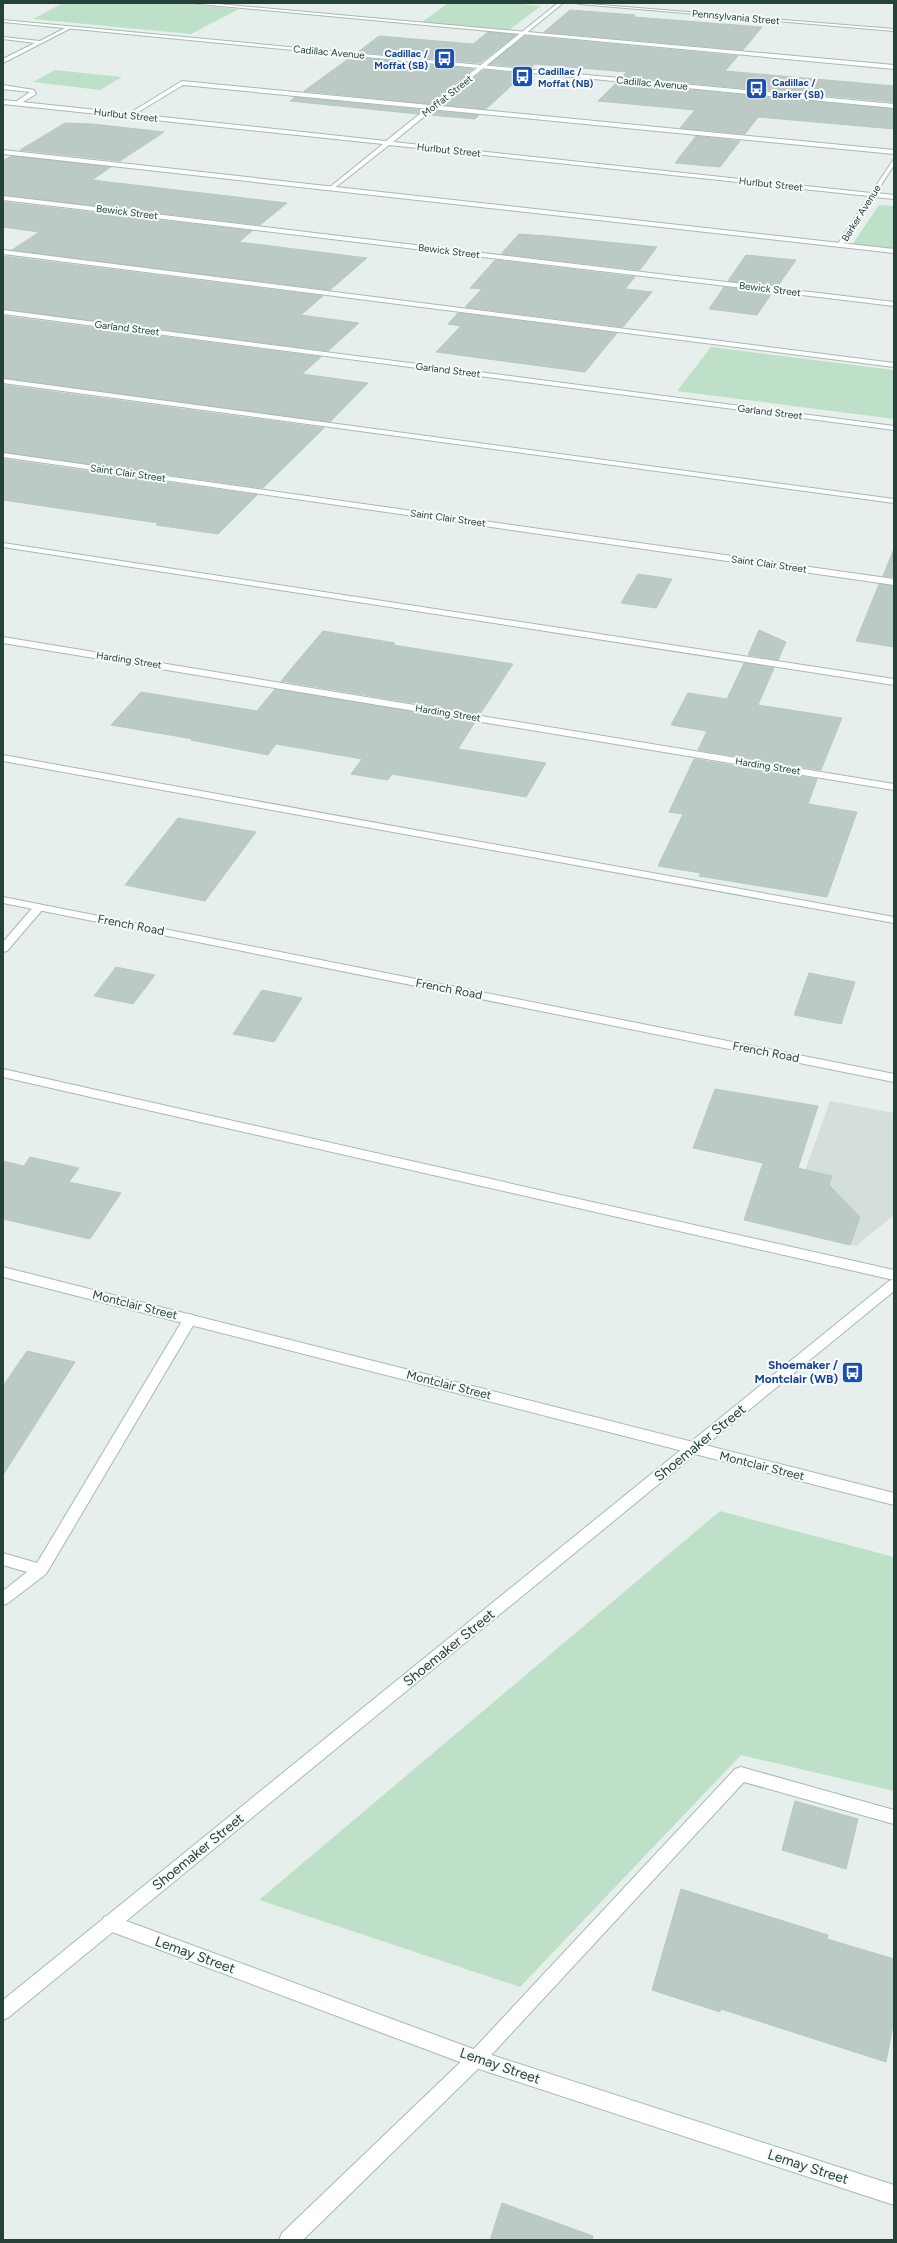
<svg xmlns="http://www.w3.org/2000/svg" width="897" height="2243" font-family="Figtree,sans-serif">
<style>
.built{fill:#d4dfda}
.green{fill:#bfe0c8}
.building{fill:#bbcac4;stroke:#b8c9c2}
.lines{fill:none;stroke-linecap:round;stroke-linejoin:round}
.lane-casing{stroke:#a8b8b2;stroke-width:2}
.street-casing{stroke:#a8b8b2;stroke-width:2}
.secondary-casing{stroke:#a4bbb3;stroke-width:2}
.lane{fill:#fff;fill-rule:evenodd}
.street{fill:#fff;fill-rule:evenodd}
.secondary{fill:#fff;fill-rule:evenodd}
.labels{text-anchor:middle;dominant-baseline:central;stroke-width:4;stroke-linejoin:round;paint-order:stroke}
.far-street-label{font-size:10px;fill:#24423a;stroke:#f7fbf9}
.far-transit-label{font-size:10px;font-weight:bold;fill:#164399;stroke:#f7fbf9;text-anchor:start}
.street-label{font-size:12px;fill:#24423a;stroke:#f7fbf9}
.transit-label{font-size:12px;font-weight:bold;fill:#164399;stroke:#f7fbf9;text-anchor:end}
.near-street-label{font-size:14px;fill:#24423a;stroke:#f7fbf9}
</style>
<rect width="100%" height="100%" fill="#e6efeb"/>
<path class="built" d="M 830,1101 L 894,1113 L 894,1215 L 856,1246 L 785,1227 Z"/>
<path class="green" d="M 63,3 L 175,3 L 239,9 L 191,34 L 33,19 Z
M 448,3 L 512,3 L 541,6 L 509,30 L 422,22 Z
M 55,70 L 122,77 L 100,90 L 33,82 Z
M 879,205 L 894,206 L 894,249 L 852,245 Z
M 711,347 L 894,370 L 894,419 L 677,391 Z
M 720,1511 L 894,1557 L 894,1791 L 741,1755 L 520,1987 L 259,1900 Z"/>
<path class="building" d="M 570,10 L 635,15 L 634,17 L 762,27 L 743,50 L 544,32 Z
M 488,32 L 516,35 L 480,63 L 358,52 L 379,36 L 473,44 Z
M 525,36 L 738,56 L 725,71 L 894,86 L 894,102 L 622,77 L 627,72 L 535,64 L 530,68 L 490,64 Z
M 351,57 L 473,69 L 430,104 L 304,91 Z
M 484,70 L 524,74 L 486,109 L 441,105 Z
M 616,83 L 894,109 L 894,129 L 758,117 L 745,134 L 680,128 L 695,110 L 598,101 Z
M 295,97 L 423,110 L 418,114 L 290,101 Z
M 434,111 L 479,115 L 475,119 L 429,115 Z
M 65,123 L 92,124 L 164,132 L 120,161 L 20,150 Z
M 696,136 L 740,141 L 720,167 L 675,163 Z
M 11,156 L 111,167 L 92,180 L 287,203 L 260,225 L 3,195 L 3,161 Z
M 3,202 L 252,231 L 239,242 L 367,258 L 330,290 L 12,250 L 39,232 L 3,227 Z
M 519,234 L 547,236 L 657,247 L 640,270 L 501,254 Z
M 746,255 L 796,260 L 777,287 L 728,281 Z
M 3,256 L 323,296 L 301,315 L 359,323 L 328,351 L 3,309 Z
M 495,260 L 635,277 L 625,289 L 652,292 L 623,327 L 465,307 L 482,289 L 470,288 Z
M 724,287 L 772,293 L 757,315 L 709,309 Z
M 458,313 L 617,333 L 585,372 L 436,352 L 461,326 L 448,324 Z
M 3,316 L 321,357 L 302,374 L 368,383 L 330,422 L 3,378 Z
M 3,385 L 324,428 L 263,488 L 3,452 Z
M 3,459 L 257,495 L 218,534 L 156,525 L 158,523 L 3,500 Z
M 893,551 L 894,577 L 883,576 Z
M 638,574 L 672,579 L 656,608 L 621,603 Z
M 879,584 L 894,586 L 894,647 L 856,641 Z
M 759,630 L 786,642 L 778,660 L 748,655 Z
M 323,631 L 395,643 L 393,645 L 513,664 L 480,714 L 281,681 Z
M 744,663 L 774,668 L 758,705 L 842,718 L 821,770 L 698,750 L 707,731 L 671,725 L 688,693 L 727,699 Z
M 275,689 L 475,722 L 458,749 L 546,763 L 526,797 L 392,774 L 388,780 L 351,774 L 362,759 L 276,744 L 268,755 L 191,740 L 193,739 L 111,725 L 141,692 L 257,711 Z
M 694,759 L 817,779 L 808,804 L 857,812 L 827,897 L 699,876 L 701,873 L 658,866 L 683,814 L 669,812 Z
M 178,818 L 256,832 L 205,901 L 125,885 Z
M 116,967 L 155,975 L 133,1004 L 94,996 Z
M 809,973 L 855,982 L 841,1024 L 794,1015 Z
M 262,990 L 302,998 L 274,1042 L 233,1034 Z
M 715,1089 L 818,1106 L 798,1168 L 832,1176 L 829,1185 L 860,1217 L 850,1245 L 744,1220 L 763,1163 L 693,1148 Z
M 30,1157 L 79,1168 L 69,1182 L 121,1193 L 90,1239 L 3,1219 L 3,1161 L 24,1166 Z
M 27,1351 L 75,1362 L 3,1475 L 3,1386 Z
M 795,1801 L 858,1819 L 846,1869 L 782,1850 Z
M 681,1889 L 828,1935 L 827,1939 L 894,1959 L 894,2020 L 886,2062 L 721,2009 L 720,2012 L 652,1990 Z
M 502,2203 L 593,2236 L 592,2240 L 490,2240 Z"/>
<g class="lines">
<defs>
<path id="lane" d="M 189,3 L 206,3 L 894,65 L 894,69 Z
M 67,27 L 71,28 L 3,63 L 3,59 L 35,43 L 3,39 L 3,37 L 40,41 Z
M 182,81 L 894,150 L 894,154 L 183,85 L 130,117 L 125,116 Z
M 3,85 L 34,90 L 36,94 L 18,105 L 14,105 L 14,103 L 30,92 L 3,89 Z
M 3,150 L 894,249 L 894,253 L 3,154 Z
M 3,250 L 894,363 L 894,367 L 3,254 Z
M 3,379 L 894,499 L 894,503 L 3,383 Z
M 3,543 L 894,679 L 894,685 L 3,547 Z
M 3,755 L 894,917 L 894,923 L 3,761 Z
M 39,904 L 44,907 L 43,909 L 7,951 L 3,952 L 3,942 L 35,905 Z
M 3,1069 L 894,1270 L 894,1280 L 3,1077 Z
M 190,1314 L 195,1316 L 197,1319 L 46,1574 L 8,1603 L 3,1605 L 3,1591 L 27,1572 L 3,1565 L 3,1553 L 37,1563 L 185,1316 Z
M 741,1767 L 894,1810 L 894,1824 L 744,1782 L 482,2065 L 303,2240 L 279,2240 L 282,2233 L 470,2053 L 735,1769 Z"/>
<path id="street" d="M 558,3 L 563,3 L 393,142 L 871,193 L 894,159 L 894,165 L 876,193 L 894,195 L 894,199 L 874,197 L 843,245 L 840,247 L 837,245 L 869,196 L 389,145 L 332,190 L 330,187 L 383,144 L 3,104 L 3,100 L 386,141 Z
M 577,3 L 894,29 L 894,31 L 579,4 Z
M 3,196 L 894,302 L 894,306 L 3,200 Z
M 3,310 L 894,426 L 894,430 L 3,314 Z
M 3,453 L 894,579 L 894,585 L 3,457 Z
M 3,637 L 894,784 L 894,790 L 3,643 Z
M 3,1267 L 894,1493 L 894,1505 L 3,1277 Z
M 110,1915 L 476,2050 L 894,2185 L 894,2205 L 476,2068 L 104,1929 L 101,1923 L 104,1917 Z"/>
<path id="secondary" d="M 3,20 L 894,104 L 894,108 L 3,22 Z
M 3,897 L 894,1074 L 894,1082 L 3,903 Z
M 894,1279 L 894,1291 L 9,2017 L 3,2020 L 3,2000 L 889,1281 Z"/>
</defs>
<use href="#lane" class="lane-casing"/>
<use href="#street" class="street-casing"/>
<use href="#secondary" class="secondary-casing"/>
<use href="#lane" class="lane"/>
<use href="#street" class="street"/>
<use href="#secondary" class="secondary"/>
</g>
<defs>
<symbol id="bus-square" viewBox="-11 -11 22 22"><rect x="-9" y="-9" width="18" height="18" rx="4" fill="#1a4fb4" stroke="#f7fbf9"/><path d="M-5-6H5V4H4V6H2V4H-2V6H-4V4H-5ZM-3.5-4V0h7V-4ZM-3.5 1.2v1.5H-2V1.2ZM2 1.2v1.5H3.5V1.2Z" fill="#fff"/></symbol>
</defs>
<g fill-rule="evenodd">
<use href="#bus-square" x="432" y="46" width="25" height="25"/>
<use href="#bus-square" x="510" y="64" width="25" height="25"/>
<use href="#bus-square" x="744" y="76" width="25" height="25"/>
<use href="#bus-square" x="840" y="1360" width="25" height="25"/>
</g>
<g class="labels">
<g class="far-street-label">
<text transform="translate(736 17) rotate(5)">Pennsylvania Street</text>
<text transform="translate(329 52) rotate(5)">Cadillac Avenue</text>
<text transform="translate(652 83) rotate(5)">Cadillac Avenue</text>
<text transform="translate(447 96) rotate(-38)">Moffat Street</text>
<text transform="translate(126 115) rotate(6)">Hurlbut Street</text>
<text transform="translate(449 150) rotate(6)">Hurlbut Street</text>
<text transform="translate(771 184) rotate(6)">Hurlbut Street</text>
<text transform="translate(127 212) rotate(7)">Bewick Street</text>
<text transform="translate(861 213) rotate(-58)">Barker Avenue</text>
<text transform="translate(449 251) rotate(7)">Bewick Street</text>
<text transform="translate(770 289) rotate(7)">Bewick Street</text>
<text transform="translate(127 328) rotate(7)">Garland Street</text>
<text transform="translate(448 370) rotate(7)">Garland Street</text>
<text transform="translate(770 412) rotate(7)">Garland Street</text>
<text transform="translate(128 473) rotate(8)">Saint Clair Street</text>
<text transform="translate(448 518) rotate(8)">Saint Clair Street</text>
<text transform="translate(769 564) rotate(8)">Saint Clair Street</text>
<text transform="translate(129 660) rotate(9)">Harding Street</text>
<text transform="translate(448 713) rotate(9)">Harding Street</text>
<text transform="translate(768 766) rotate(9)">Harding Street</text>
</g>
<g class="far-transit-label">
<text x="428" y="53" text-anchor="end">Cadillac /<tspan x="428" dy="12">Moffat (SB)</tspan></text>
<text x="538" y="71">Cadillac /<tspan x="538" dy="12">Moffat (NB)</tspan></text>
<text x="772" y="82">Cadillac /<tspan x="772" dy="12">Barker (SB)</tspan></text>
</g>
<g class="street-label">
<text transform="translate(131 925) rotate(11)">French Road</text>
<text transform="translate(449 989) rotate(11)">French Road</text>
<text transform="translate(766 1052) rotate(11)">French Road</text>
<text transform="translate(135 1305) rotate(14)">Montclair Street</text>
<text transform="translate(449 1385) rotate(14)">Montclair Street</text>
<text transform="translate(762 1466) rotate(14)">Montclair Street</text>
</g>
<g class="transit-label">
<text x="838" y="1365">Shoemaker /<tspan x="838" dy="14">Montclair (WB)</tspan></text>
</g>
<g class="near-street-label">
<text transform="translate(700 1443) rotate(-39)">Shoemaker Street</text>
<text transform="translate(449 1648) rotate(-39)">Shoemaker Street</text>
<text transform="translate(198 1852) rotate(-39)">Shoemaker Street</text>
<text transform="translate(195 1955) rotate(20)">Lemay Street</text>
<text transform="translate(500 2066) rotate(19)">Lemay Street</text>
<text transform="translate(808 2167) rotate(18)">Lemay Street</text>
</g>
</g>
<rect width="897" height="2243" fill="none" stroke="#24423a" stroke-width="8"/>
</svg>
